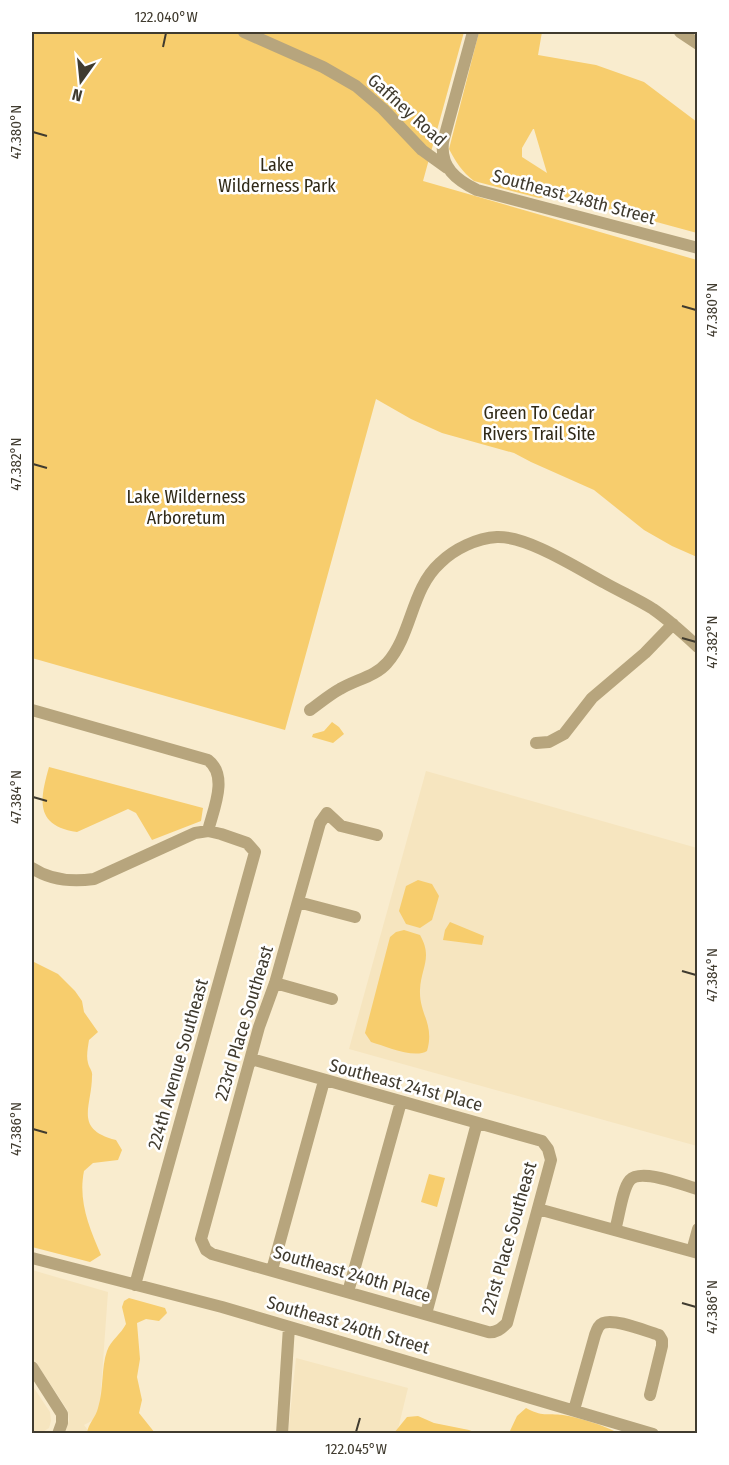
<svg xmlns="http://www.w3.org/2000/svg" width="729" height="1465" font-family="'Fira Sans Condensed',sans-serif">
<style>
.built{fill:#f6e5bf}
.green{fill:#f7cd6d;fill-rule:evenodd}
.lines{fill:none;stroke-linecap:round;stroke-linejoin:round}
.minor{stroke:#b7a57d;stroke-width:12}
.ticks{fill:none;stroke:#403b2f;stroke-width:2}
.labels{text-anchor:middle;dominant-baseline:central;stroke-width:5;stroke-linejoin:round;paint-order:stroke}
.street-label{font-size:18px;fill:#403b2f;stroke:#fff}
.park-label{font-size:18px;fill:#312a18;stroke:#fff}
.neatline{fill:none;stroke:#403b2f;stroke-width:2}
.ticks-label{font-size:15px;text-anchor:middle;fill:#403b2f}
</style>
<rect width="100%" height="100%" fill="#f9ecce"/>
<path class="built" d="M 426,771 L 697,848 L 697,1146 L 349,1049 Z
M 32,1270 L 108,1292 L 99,1417 L 84,1425 L 90,1433 L 65,1433 L 69,1420 L 68,1411 L 32,1356 Z
M 296,1358 L 408,1388 L 397,1433 L 288,1434 Z
M 32,1385 L 50,1412 L 51,1421 L 49,1428 L 41,1433 L 32,1433 Z"/>
<path class="green" d="M 32,32 L 464,32 L 423,181 L 697,260 L 697,557 L 672,546 L 644,530 L 594,490 L 531,462 L 514,453 L 442,433 L 411,419 L 376,399 L 285,730 L 32,658 Z
M 479,32 L 542,32 L 538,55 L 596,65 L 644,82 L 697,122 L 697,233 L 568,198 L 553,191 L 547,197 L 539,198 L 474,181 C 462,172 456,162 449,149 ZM 533,129 L 534,129 L 547,173 L 522,157 L 522,148 Z
M 332,722 L 339,727 L 344,734 L 333,743 L 312,737 L 313,734 L 324,731 Z
M 49,767 L 203,808 L 201,821 L 152,840 L 136,813 L 128,809 L 77,832 C 34,826 40,799 49,767 Z
M 418,880 L 432,884 L 439,896 L 432,920 L 420,928 L 406,924 L 399,911 L 406,886 Z
M 450,922 L 484,936 L 482,945 L 443,940 L 445,930 Z
M 404,930 L 420,935 C 433,958 421,967 420,990 C 419,1014 435,1024 427,1051 C 414,1059 385,1046 371,1042 L 365,1033 L 390,937 L 396,932 Z
M 32,961 L 58,974 L 75,991 L 82,1001 L 84,1012 L 98,1032 L 89,1040 C 88,1047 86,1056 88,1063 C 89,1068 93,1071 92,1076 C 92,1107 73,1129 116,1140 L 122,1150 L 118,1160 L 93,1163 L 84,1171 C 78,1201 89,1227 101,1255 L 90,1262 L 32,1247 Z
M 429,1174 L 445,1178 L 437,1207 L 421,1202 Z
M 129,1298 L 165,1308 L 167,1313 L 159,1321 L 146,1319 L 137,1323 L 140,1359 L 137,1377 L 142,1400 L 139,1413 L 155,1433 L 87,1433 C 88,1424 96,1417 98,1408 C 104,1389 101,1368 107,1351 C 111,1340 121,1334 126,1324 L 122,1307 L 124,1301 Z
M 526,1408 C 542,1417 547,1413 563,1415 C 581,1418 603,1425 618,1433 L 509,1433 L 517,1416 Z
M 418,1416 L 434,1423 L 469,1430 L 476,1433 L 394,1433 L 407,1417 Z"/>
<g class="lines">
<path class="minor" d="M 244,32 L 323,67 L 356,86 L 383,109 L 422,150 L 447,168
M 473,32 L 443,142 C 440,167 456,180 477,190 L 698,248
M 680,32 L 698,44
M 32,710 L 208,760 C 229,776 213,810 208,831
M 310,710 C 320,703 329,695 340,689 C 355,680 376,676 387,663 C 412,635 411,589 440,563 C 454,549 477,538 497,537 C 528,536 577,568 605,583 C 621,592 637,599 653,609 C 669,620 683,633 698,647
M 536,743 L 549,742 L 564,734 L 592,698 L 645,653 L 673,624
M 32,868 C 50,880 73,882 94,879 L 195,833 L 208,831 L 221,834 L 247,843 L 255,852 L 135,1285
M 298,902 L 355,917
M 275,983 L 332,999
M 251,1059 L 542,1141 L 548,1149 L 551,1160 L 507,1323 C 501,1329 496,1333 488,1332 L 212,1254 L 206,1250 L 201,1239 L 259,1027 L 275,983 L 320,823 L 327,813 L 341,826 L 377,835
M 538,1209 L 698,1253
M 615,1230 C 619,1218 622,1189 630,1180 C 641,1168 683,1185 698,1189
M 692,1251 L 698,1229
M 32,1258 L 222,1307 L 653,1434
M 272,1270 L 324,1081
M 348,1292 L 401,1102
M 426,1314 L 477,1123
M 32,1367 L 62,1414 L 62,1423 L 58,1434
M 574,1410 L 595,1335 C 597,1330 598,1325 603,1323 C 615,1318 645,1331 659,1335 L 662,1340 L 662,1346 L 650,1395
M 282,1434 L 289,1327"/>
</g>
<path class="ticks" d="M 163,47 L 166,33M 33,132 L 47,136M 682,306 L 696,310M 33,464 L 47,468M 682,638 L 696,642M 33,797 L 47,801M 682,971 L 696,975M 33,1129 L 47,1133M 682,1303 L 696,1307M 356,1432 L 360,1418"/>
<g class="labels">
<g class="street-label">
<text transform="translate(407 110) rotate(42)">Gaffney Road</text>
<text transform="translate(574 197) rotate(15)">Southeast 248th Street</text>
<text transform="translate(244 1023) rotate(-73)">223rd Place Southeast</text>
<text transform="translate(178 1064) rotate(-74)">224th Avenue Southeast</text>
<text transform="translate(406 1085) rotate(15)">Southeast 241st Place</text>
<text transform="translate(509 1238) rotate(-74)">221st Place Southeast</text>
<text transform="translate(352 1274) rotate(16)">Southeast 240th Place</text>
<text transform="translate(348 1325) rotate(16)">Southeast 240th Street</text>
</g>
<g class="park-label">
<text x="277" y="165">Lake<tspan x="277" dy="21">Wilderness Park</tspan></text>
<text x="539" y="413">Green To Cedar<tspan x="539" dy="21">Rivers Trail Site</tspan></text>
<text x="186" y="497">Lake Wilderness<tspan x="186" dy="21">Arboretum</tspan></text>
</g>
</g>
<rect width="729" height="1465" fill="none" stroke="#ffffff" stroke-width="66"/>
<g transform="translate(81 81) rotate(195)" stroke="#ffffff" stroke-width="4.5" paint-order="stroke">
<path d="M0-4.5L10 22L0 15L-10 22Z" fill="#403b2f"/>
<text y="-9" font-size="16" font-weight="bold" text-anchor="middle" fill="#403b2f">N</text>
</g>
<rect x="33" y="33" width="663" height="1399" class="neatline"/>
<g class="ticks-label">
<text x="166" y="22">122.040°W</text>
<text transform="translate(16 132) rotate(-90)" y="5">47.380°N</text>
<text transform="translate(712 310) rotate(-90)" y="5">47.380°N</text>
<text transform="translate(16 464) rotate(-90)" y="5">47.382°N</text>
<text transform="translate(712 642) rotate(-90)" y="5">47.382°N</text>
<text transform="translate(16 797) rotate(-90)" y="5">47.384°N</text>
<text transform="translate(712 975) rotate(-90)" y="5">47.384°N</text>
<text transform="translate(16 1129) rotate(-90)" y="5">47.386°N</text>
<text transform="translate(712 1307) rotate(-90)" y="5">47.386°N</text>
<text x="356" y="1454">122.045°W</text>
</g>
</svg>
